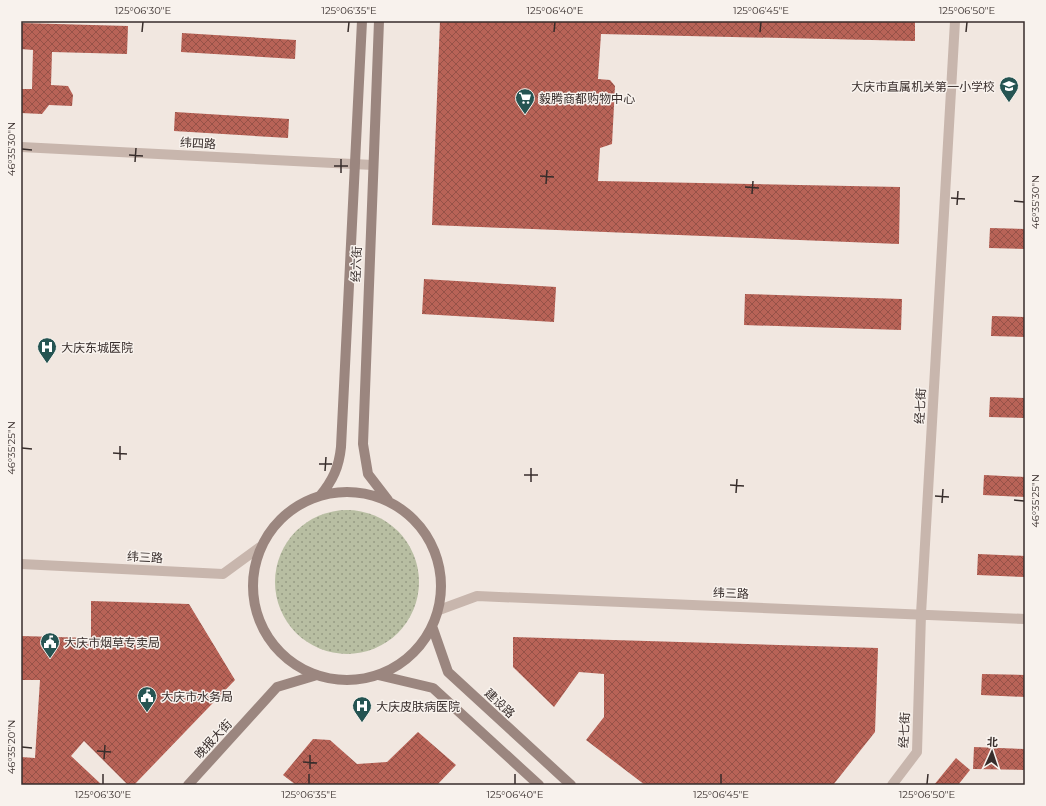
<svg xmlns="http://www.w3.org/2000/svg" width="1046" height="806" font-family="Montserrat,'Noto Sans SC',sans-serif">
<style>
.grass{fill:url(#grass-dots)}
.building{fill:url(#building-cross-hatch)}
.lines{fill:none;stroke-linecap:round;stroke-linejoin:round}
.minor{stroke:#c8b6ad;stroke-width:10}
.secondary{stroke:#9b867f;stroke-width:10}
.ticks{fill:none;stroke:#372d2b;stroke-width:1.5}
.labels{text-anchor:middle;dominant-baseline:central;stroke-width:3;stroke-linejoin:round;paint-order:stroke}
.poi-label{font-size:12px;fill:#372d2b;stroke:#f8f2ed;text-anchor:start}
.street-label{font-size:12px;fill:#372d2b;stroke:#f8f2ed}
.neatline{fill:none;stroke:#372d2b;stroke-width:1.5}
.ticks-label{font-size:10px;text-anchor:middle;fill:#372d2b}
</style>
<defs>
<pattern id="grass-dots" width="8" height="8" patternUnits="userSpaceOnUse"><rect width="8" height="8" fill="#b8bea2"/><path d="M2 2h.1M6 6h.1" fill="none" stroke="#969b84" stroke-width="1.8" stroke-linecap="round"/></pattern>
<pattern id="building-cross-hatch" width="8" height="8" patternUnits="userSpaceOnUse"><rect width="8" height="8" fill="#b86357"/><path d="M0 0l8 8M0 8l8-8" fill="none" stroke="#965248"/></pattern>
</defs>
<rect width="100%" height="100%" fill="#f1e7e0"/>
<path class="grass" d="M275 582a72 72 0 1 1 144 0a72 72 0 1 1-144 0Z"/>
<path class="building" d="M 440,21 L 915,21 L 915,41 L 601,34 L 598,79 L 610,80 L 615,86 L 612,144 L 600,148 L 598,181 L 900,187 L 899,244 L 432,225 Z
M 21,23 L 128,26 L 127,54 L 52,52 L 51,85 L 68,86 L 73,95 L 72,106 L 49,105 L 42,114 L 21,113 L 21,89 L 32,89 L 33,50 L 21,49 Z
M 182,33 L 296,40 L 295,59 L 181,52 Z
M 175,112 L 289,119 L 288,138 L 174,131 Z
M 990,228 L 1025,229 L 1025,249 L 989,248 Z
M 424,279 L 556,287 L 554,322 L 422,314 Z
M 745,294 L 902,299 L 901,330 L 744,325 Z
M 992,316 L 1025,317 L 1025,337 L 991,336 Z
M 990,397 L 1025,398 L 1025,418 L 989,417 Z
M 984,475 L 1025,477 L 1025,497 L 983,495 Z
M 978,554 L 1025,556 L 1025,577 L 977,575 Z
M 91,601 L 189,604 L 235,680 L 134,785 L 128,785 L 84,741 L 71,756 L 102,785 L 21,785 L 21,757 L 35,758 L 40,680 L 21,680 L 21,636 L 91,638 Z
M 513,637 L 878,648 L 875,732 L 833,785 L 645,785 L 586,740 L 604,717 L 604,674 L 579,672 L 554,707 L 513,667 Z
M 982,674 L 1025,675 L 1025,697 L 981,695 Z
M 418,732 L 456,765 L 437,785 L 296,785 L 283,775 L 313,739 L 330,740 L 357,764 L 387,762 Z
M 974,747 L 1025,749 L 1025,770 L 973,769 Z
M 956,758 L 970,770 L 958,785 L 934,785 Z"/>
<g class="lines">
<path class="minor" d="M 21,147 L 373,165
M 21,564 L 223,574 L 260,547
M 439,610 L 477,596 L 1025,619
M 892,785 L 917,752 L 921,614 L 955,21"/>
<path class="secondary" d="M 379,21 L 363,444 L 368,474 L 388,500
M253 586a94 94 0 1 1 188 0a94 94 0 1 1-188 0Z
M 320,496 C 333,480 339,467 341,447 L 362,21
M 432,626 L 448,672 L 571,785
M 378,675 L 433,688 L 539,785
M 188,785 L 277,687 L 317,675"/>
</g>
<path class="ticks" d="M 142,32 L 143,22M 348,32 L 349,22M 554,32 L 555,22M 760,32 L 761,22M 966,32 L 967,22M 22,149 L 32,150M 129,155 L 143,156M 135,162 L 136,148M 334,166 L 348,166M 341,173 L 341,159M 540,176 L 554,177M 546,184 L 547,170M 745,187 L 759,188M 752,194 L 753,181M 951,198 L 965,199M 1014,201 L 1024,202M 957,205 L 958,191M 22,448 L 32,449M 113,453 L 127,454M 120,460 L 120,446M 319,464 L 332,464M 325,471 L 326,457M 524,475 L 538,475M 531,482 L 531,468M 730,485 L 744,486M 736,493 L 737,479M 935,496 L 949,497M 1014,500 L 1024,501M 942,503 L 943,489M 22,747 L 32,748M 97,751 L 111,752M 104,759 L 105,745M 303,762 L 317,763M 310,769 L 310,755M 103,784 L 103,774M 309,784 L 309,774M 515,784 L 515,774M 721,784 L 721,774M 927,784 L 928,774"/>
<defs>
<symbol id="school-pin" viewBox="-11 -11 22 30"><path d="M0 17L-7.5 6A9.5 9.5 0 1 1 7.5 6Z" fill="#255452" stroke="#f8f2ed"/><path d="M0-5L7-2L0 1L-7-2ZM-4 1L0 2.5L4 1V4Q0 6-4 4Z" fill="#fff"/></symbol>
<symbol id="supermarket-pin" viewBox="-11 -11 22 30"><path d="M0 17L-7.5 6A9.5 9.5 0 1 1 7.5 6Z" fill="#255452" stroke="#f8f2ed"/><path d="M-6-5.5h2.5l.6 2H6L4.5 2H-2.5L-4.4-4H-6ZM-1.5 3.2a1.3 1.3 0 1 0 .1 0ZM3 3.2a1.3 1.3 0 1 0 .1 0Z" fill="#fff"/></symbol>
<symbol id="hospital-pin" viewBox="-11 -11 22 30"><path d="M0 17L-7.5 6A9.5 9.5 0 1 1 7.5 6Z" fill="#255452" stroke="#f8f2ed"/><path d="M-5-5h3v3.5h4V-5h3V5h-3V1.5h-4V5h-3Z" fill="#fff"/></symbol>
<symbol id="civic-pin" viewBox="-11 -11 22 30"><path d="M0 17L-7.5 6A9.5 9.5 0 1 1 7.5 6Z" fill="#255452" stroke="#f8f2ed"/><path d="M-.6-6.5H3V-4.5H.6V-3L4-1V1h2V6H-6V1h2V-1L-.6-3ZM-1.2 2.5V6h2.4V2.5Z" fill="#fff"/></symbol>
</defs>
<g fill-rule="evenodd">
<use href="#school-pin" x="998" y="75" width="22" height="30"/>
<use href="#supermarket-pin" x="514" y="87" width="22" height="30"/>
<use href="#hospital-pin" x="36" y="336" width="22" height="30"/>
<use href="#civic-pin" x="39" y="631" width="22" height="30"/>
<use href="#civic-pin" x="136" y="685" width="22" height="30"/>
<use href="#hospital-pin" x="351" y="695" width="22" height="30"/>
</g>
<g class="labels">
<g class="poi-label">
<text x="995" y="86" text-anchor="end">大庆市直属机关第一小学校</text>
<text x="539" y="98">毅腾商都购物中心</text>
<text x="61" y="347">大庆东城医院</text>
<text x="64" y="642">大庆市烟草专卖局</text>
<text x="161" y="696">大庆市水务局</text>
<text x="376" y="706">大庆皮肤病医院</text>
</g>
<g class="street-label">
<text transform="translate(198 143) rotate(3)">纬四路</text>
<text transform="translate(356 264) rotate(-88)">经六街</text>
<text transform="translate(920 406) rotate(-87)">经七街</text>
<text transform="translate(145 557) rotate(3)">纬三路</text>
<text transform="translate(731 593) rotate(2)">纬三路</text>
<text transform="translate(500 703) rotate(43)">建设路</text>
<text transform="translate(904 730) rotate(-87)">经七街</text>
<text transform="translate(213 739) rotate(-47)">晚报大街</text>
</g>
</g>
<rect width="1046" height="806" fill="none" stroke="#f8f2ed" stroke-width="44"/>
<g transform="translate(992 752) rotate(3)" stroke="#f8f2ed" stroke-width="3" paint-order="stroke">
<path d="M0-3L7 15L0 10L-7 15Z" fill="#372d2b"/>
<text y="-6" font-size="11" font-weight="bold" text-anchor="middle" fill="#372d2b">北</text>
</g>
<rect x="22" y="22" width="1002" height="762" class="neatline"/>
<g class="ticks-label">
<text x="143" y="14">125°06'30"E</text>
<text x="349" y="14">125°06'35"E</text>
<text x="555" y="14">125°06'40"E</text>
<text x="761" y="14">125°06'45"E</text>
<text x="967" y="14">125°06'50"E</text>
<text transform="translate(11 149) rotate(-90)" y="4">46°35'30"N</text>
<text transform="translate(1035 202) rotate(-90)" y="4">46°35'30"N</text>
<text transform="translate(11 448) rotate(-90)" y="4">46°35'25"N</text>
<text transform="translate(1035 501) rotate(-90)" y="4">46°35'25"N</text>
<text transform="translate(11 747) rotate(-90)" y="4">46°35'20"N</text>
<text x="103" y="798">125°06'30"E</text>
<text x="309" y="798">125°06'35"E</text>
<text x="515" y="798">125°06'40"E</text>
<text x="721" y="798">125°06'45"E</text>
<text x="927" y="798">125°06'50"E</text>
</g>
</svg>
